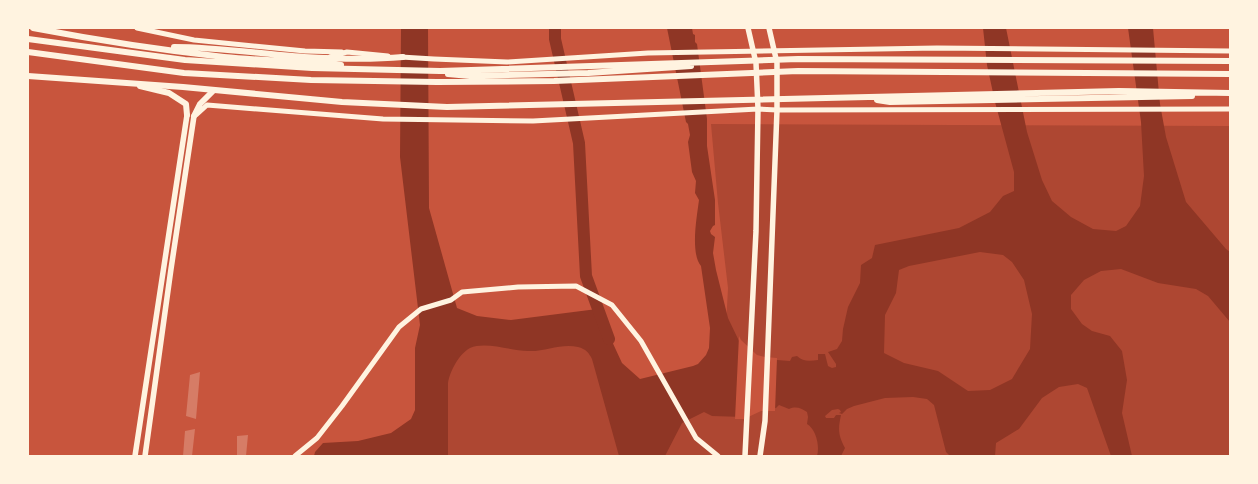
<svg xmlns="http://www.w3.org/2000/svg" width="1258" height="484" font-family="'IBM Plex Serif',serif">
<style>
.green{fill:#ae4732}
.water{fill:#8f3625;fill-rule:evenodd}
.pier{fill:#c8553d}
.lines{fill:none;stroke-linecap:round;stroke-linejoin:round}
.river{stroke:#8f3625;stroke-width:12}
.building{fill:#d67c66}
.tertiary{stroke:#fff3e0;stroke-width:5}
.secondary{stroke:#fff3e0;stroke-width:5.5}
.primary{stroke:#fff3e0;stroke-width:6}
.trunk{stroke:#fff3e0;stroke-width:6}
</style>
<rect width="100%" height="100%" fill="#c8553d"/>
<path class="green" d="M 711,124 L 1230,126 L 1230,456 L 352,456 L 426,427 L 427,338 L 588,321 L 617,390 L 723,383 L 728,288 L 718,203 Z"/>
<path class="water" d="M 401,28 L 428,28 L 429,208 L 457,308 L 477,316 L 511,320 L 597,309 L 622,363 L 640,379 L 693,366 L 698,364 L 706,355 L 709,348 L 710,328 L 701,266 C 690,253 697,216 699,200 L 695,193 L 696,181 L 692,172 L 688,142 L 690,135 L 688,124 L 686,122 L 667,28 L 692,28 L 693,34 L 695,35 L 695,42 L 697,44 L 707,119 L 707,146 L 715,200 L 715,225 L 713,226 L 710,231 L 711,234 L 715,237 L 713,253 L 716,270 L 728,318 L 739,341 L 755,357 L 764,359 L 790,361 L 792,357 L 797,356 C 803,362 810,361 818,360 L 818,354 L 825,354 L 828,366 L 832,368 L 836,367 L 836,364 L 828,352 L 837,349 L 842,341 L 843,329 L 848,307 L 860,283 L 861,265 L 872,258 L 875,245 L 959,228 L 990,212 L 1003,196 L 1014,191 L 1014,172 L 995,102 L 987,65 L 983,28 L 1006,28 L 1027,132 L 1042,180 L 1052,201 L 1071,217 L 1093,229 L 1116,231 L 1126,226 L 1140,206 L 1144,176 L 1141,122 L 1128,28 L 1153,28 L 1160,104 L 1166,137 L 1186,202 L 1226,249 L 1230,252 L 1230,322 L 1208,296 L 1196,289 L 1158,283 L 1121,269 L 1101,271 L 1084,280 L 1071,295 L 1071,309 L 1082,324 L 1092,331 L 1110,336 L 1122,351 L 1127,380 L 1122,413 L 1132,456 L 1111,456 L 1087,388 L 1078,384 L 1059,387 L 1042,398 L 1019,429 L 996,443 L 995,456 L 950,456 L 946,452 L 934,405 L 927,399 L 913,397 L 885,398 L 854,406 L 847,409 L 842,414 L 839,413 L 841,412 L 840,410 L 838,409 L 832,410 L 825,416 L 826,418 L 834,418 L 836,415 L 841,415 C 838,429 838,435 845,448 L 841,456 L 817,456 C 820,446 816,429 807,424 L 808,417 L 807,412 C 801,408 796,406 789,409 L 779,405 L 776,408 L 761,409 L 744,417 L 712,416 L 704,412 L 682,423 L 665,456 L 619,456 L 592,359 C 589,353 586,349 578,347 C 561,343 545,352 528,351 C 511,351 486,341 470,348 C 459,354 450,371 448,383 L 448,456 L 314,456 L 315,452 L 323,443 L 358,441 L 391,433 L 411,419 L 415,410 L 415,348 L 420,325 L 400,157 ZM 980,252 L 1003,255 L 1012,262 L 1024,280 L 1032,314 L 1030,349 L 1012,379 L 990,390 L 968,391 L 938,371 L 904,363 L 884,353 L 885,315 L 896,293 L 899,270 L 909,266 Z"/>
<path class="pier" d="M 739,336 L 741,340 L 757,355 L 765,357 L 777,358 L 775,411 L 761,411 L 744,419 L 735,419 Z"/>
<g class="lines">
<path class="river" d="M 555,28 L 555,39 L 579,143 L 586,276 L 609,339"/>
</g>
<path class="building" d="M 200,372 L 196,419 L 186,416 L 190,375 Z
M 195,429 L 192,456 L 183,456 L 185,431 Z
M 248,435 L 246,456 L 237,456 L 237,436 Z"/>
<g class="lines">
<path class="tertiary" d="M 137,28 L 194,40 L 305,51 L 342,52
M 330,57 L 347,52 L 388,56
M 401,57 L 434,59 L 507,62 L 648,53 L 937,48 L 1230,51
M 196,115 L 207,105 L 383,119 L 533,121 L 758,109 L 777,110 L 1230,109
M 295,456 L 317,438 L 342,406 L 399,327 L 421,309 L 451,300 L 462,292 L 518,287 L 576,286 L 612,305 L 641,341 L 696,438 L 718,456"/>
<path class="secondary" d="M 135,456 L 187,115
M 145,456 L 171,269 L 194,116
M 745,456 L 756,231 L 758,109 L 756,63 L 748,28
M 760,456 L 765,421 L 777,110 L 777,63 L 769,28"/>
<path class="primary" d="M 140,86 L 169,93 L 186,104 L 187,115
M 194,116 L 200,104 L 213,91"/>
<path class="trunk" d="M 33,28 C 96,40 160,50 224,57 C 263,61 302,61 341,65
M 28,39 L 185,60 L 312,68 L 440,71 L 798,59 L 1230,61
M 174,47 C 218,47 260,54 304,57 C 337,59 370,60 403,57
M 28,52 L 184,73 L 311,80 L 437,82 L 554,81 L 798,71 L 1230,74
M 448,74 L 470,76 L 588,73 L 691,66
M 28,76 L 183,87 L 342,102 L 447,107 L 1119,91 L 1230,93
M 877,100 L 890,102 L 1192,96"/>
</g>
<rect width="1258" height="484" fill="none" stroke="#fff3e0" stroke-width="58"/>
</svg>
